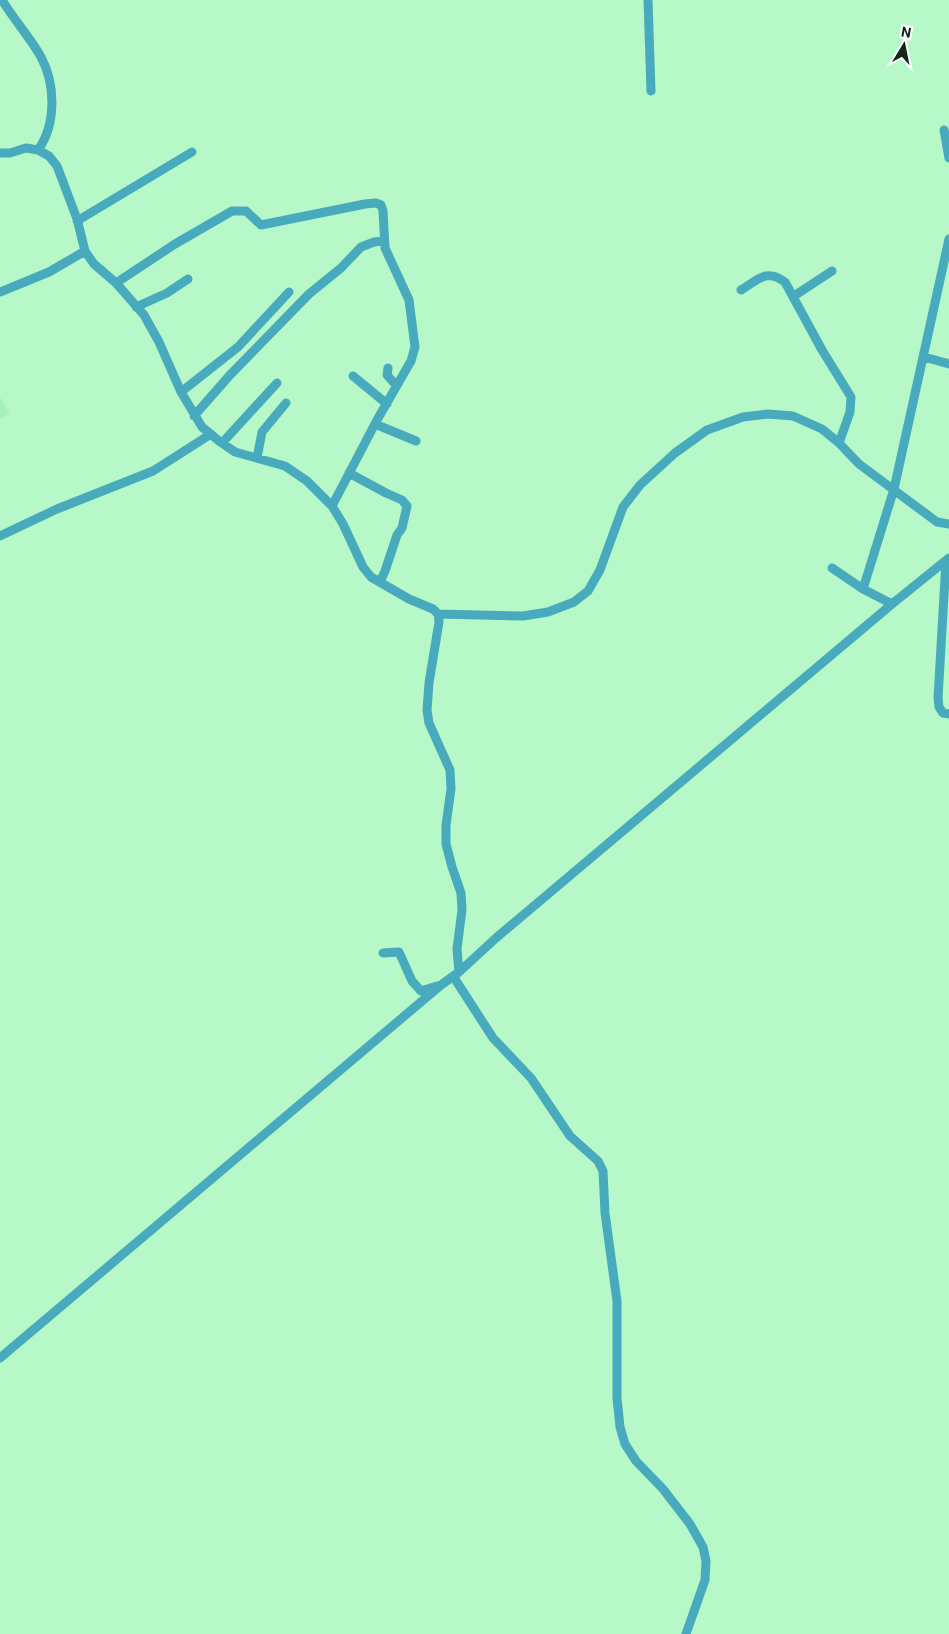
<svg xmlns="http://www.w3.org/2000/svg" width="949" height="1634" font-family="Roboto,sans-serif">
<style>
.built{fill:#a6efba}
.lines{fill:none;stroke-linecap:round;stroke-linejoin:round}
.minor{stroke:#48aabd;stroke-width:9}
</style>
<rect width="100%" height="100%" fill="#b6f8c8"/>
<path class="built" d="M 0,397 L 10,414 L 0,418 Z"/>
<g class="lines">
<path class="minor" d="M 2,0 C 14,20 30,37 41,57 C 56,85 56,125 38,150
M 648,0 L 651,91
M 944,130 L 949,158
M 0,153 L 10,153 L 26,148 L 38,150 L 49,156 L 57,166 L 77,219 L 85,251 L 94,264 L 116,283 L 144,315 L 159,342 L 181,392 L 202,427 L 219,441 L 235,452 L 285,466 L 307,481 L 332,506 L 343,524 L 363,567 L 371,577 L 409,599 L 433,609 L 438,614 L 439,622 L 429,683 L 427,710 L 429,723 L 450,770 L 451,789 L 446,825 L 446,844 L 452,867 L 461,893 L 462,910 L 457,949 L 459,972
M 77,221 L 192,152
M 116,283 L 175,244 L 232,211 L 246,211 L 261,225 L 365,204 L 376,203 L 381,205 L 383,211 L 385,248 L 409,300 L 415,347 L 411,361 L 377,420 L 332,506
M 741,290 C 758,280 766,268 785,282 L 822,350 L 851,397 L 850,412 L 839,443
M 0,292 L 49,272 L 85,251
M 794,296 L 832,271
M 136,307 L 167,293 L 188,279
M 924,357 L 949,364
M 388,368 L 387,375 L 396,385
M 353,376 L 387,404
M 181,392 L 238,347 L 289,292
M 194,416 L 230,375 L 309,294 L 341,268 L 361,247 L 374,242 L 384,241
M 375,424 L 416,441
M 222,443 L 277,383
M 257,458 L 262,432 L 286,403
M 349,473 L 386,493 L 402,500 L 407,506 L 402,528 L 397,535 L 385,571 L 380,582
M 0,536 L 57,509 L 153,471 L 211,434
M 946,561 L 938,698 L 939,707 L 943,713 L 949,714
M 832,568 L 863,589 L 892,604
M 863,589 L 894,489 L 949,239
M 438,614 L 523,616 L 548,612 L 574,602 L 588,591 L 600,570 L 623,507 L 640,485 L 675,453 L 707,430 L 743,417 L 768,414 L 793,416 L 822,429 L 839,443 L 859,464 L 937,522 L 949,524
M 383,953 L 399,952 L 412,981 L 421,991 L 437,986
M 453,976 L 493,1038 L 531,1078 L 570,1136 L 598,1161 L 603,1171 L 605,1213 L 617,1301 L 617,1398 L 620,1427 L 625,1444 L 636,1461 L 663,1489 L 690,1524 L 703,1547 L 706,1561 L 705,1580 L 686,1634
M 0,1358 L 441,985 L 459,972 L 496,938 L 892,604 L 949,558"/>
</g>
<g transform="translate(904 45) rotate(10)" stroke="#ffffff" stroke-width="4" paint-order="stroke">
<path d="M0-4L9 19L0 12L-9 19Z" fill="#0f2918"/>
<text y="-8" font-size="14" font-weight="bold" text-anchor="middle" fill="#0f2918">N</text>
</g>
</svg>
